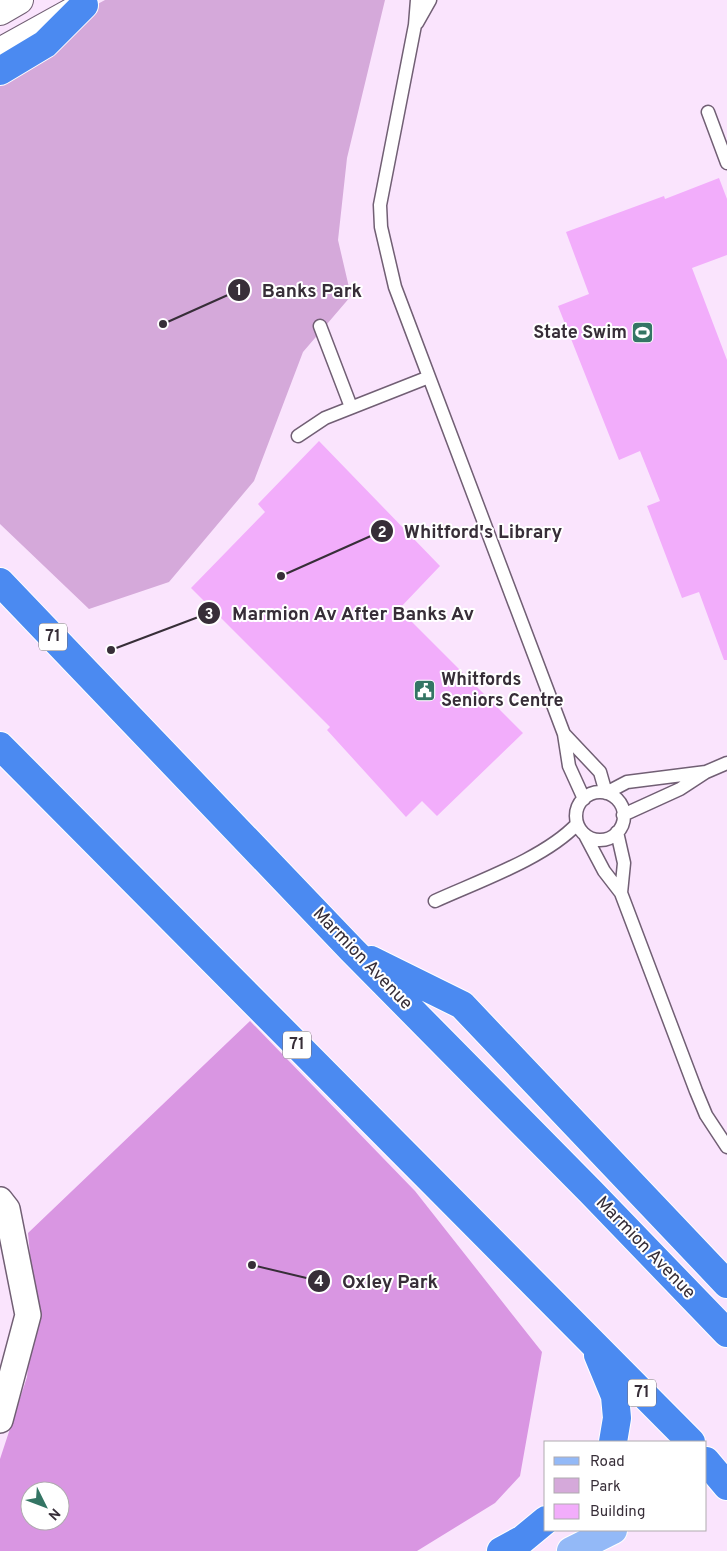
<svg xmlns="http://www.w3.org/2000/svg" width="727" height="1551" font-family="Overpass,sans-serif">
<style>
.green{fill:#d5a9da}
.forest{fill:#d996e2;fill-rule:evenodd}
.building{fill:#f2adfb}
.lines{fill:none;stroke-linecap:round;stroke-linejoin:round}
.lane-casing{stroke:#715f74;stroke-width:15}
.street-casing{stroke:#715f74;stroke-width:28}
.secondary-casing{stroke:#715f74;stroke-width:30}
.primary-casing{stroke:#fff;stroke-width:30}
.highway-casing{stroke:#fff;stroke-width:30}
.lane{stroke:#fff;stroke-width:12}
.street{stroke:#fff;stroke-width:25}
.secondary{stroke:#fff;stroke-width:28}
.primary{stroke:#93b9f7;stroke-width:28}
.highway{stroke:#4b8af1;stroke-width:28}
.labels{text-anchor:middle;dominant-baseline:central;stroke-width:4;stroke-linejoin:round;paint-order:stroke}
.shield{fill:#fff;stroke:#736d74;stroke-width:1}
.shield-label{font-size:16px;font-weight:bold;fill:#372e38}
.poi-label{font-size:18px;font-weight:bold;fill:#372e38;stroke:#fff;text-anchor:end}
.street-label{font-size:18px;fill:#372e38;stroke:#fff}
.leader{fill:none;stroke:#372e38;stroke-width:2}
.callout-dot{fill:#372e38;stroke:#fff;stroke-width:2}
.mark-label{font-size:15px;text-anchor:middle;font-weight:bold;fill:#fff}
.callout-label{font-size:19px;text-anchor:middle;font-weight:bold;fill:#372e38;stroke:#fff;stroke-width:4;stroke-linejoin:round;paint-order:stroke}
</style>
<rect width="100%" height="100%" fill="#fae4fd"/>
<path class="green" d="M 105,0 L 385,0 L 347,158 L 338,240 L 351,296 L 303,352 L 254,481 L 169,582 L 89,609 L 0,524 L 0,57 Z"/>
<path class="forest" d="M 250,1021 L 415,1191 L 542,1352 L 520,1476 L 495,1503 L 417,1551 L 0,1551 L 0,1459 L 27,1377 L 34,1297 L 28,1233 ZM 30,1491 L 60,1491 L 60,1521 L 30,1521 Z"/>
<path class="building" d="M 719,178 L 727,199 L 727,255 L 692,268 L 727,360 L 727,660 L 724,660 L 699,592 L 682,598 L 647,506 L 660,501 L 640,451 L 619,460 L 558,306 L 589,294 L 566,232 L 664,196 L 665,199 Z
M 319,441 L 440,566 L 399,609 L 523,733 L 437,816 L 422,801 L 406,817 L 327,730 L 330,727 L 191,588 L 265,512 L 258,504 Z"/>
<g class="lines">
<defs>
<path id="lane" d="M 417,0 L 415,25 L 380,205 L 381,227 L 395,287 L 564,734 L 569,766 L 584,799
M 417,23 L 430,0
M 708,112 L 727,163
M 320,326 L 351,407
M 298,436 L 325,418 L 429,377
M 564,734 L 600,772 L 606,793 L 627,782 L 706,772
M576 816a24 24 0 1 1 48 0a24 24 0 1 1-48 0Z
M 623,815 L 680,789 L 706,772 L 727,763
M 617,832 L 624,863 L 621,893
M 585,835 L 604,871 L 621,893 L 696,1091 L 706,1115 L 727,1147
M 435,901 C 479,881 545,858 577,824"/>
<path id="street" d="M 0,1200 L 7,1209 L 28,1315 L 0,1420"/>
<path id="secondary" d="M 0,11 L 19,0
M 0,52 L 74,11"/>
<path id="primary" d="M 571,1551 L 613,1530"/>
<path id="highway" d="M 0,71 L 45,44 L 84,5
M 0,582 L 352,950 L 591,1192 L 727,1333
M 0,746 L 691,1442
M 371,960 L 462,1005 L 727,1284
M 598,1355 L 615,1396 L 617,1418 L 613,1442
M 706,1461 L 727,1486
M 501,1551 L 523,1539 L 546,1520"/>
</defs>
<use href="#lane" class="lane-casing"/>
<use href="#street" class="street-casing"/>
<use href="#secondary" class="secondary-casing"/>
<use href="#primary" class="primary-casing"/>
<use href="#highway" class="highway-casing"/>
<use href="#lane" class="lane"/>
<use href="#street" class="street"/>
<use href="#secondary" class="secondary"/>
<use href="#primary" class="primary"/>
<use href="#highway" class="highway"/>
</g>
<defs>
<symbol id="stadium-square" viewBox="-11 -11 22 22"><rect x="-9" y="-9" width="18" height="18" rx="4" fill="#347564" stroke="#fff"/><path d="M0-5a6.5 5 0 1 0 0 10a6.5 5 0 1 0 0-10ZM-3.5-1.8h7v3.6h-7Z" fill="#fff"/></symbol>
<symbol id="civic-square" viewBox="-11 -11 22 22"><rect x="-9" y="-9" width="18" height="18" rx="4" fill="#347564" stroke="#fff"/><path d="M-.6-6.5H3V-4.5H.6V-3L4-1V1h2V6H-6V1h2V-1L-.6-3ZM-1.2 2.5V6h2.4V2.5Z" fill="#fff"/></symbol>
</defs>
<g fill-rule="evenodd">
<use href="#stadium-square" x="630" y="320" width="25" height="25"/>
<use href="#civic-square" x="412" y="678" width="25" height="25"/>
</g>
<g class="labels">
<g class="shield">
<rect x="39" y="623.5" width="28" height="27" rx="4"/>
<rect x="283" y="1031.5" width="28" height="27" rx="4"/>
<rect x="628" y="1379.5" width="28" height="27" rx="4"/>
</g>
<g class="shield-label">
<text x="53" y="637">71</text>
<text x="297" y="1045">71</text>
<text x="642" y="1393">71</text>
</g>
<g class="poi-label">
<text x="627" y="333">State Swim</text>
<text x="441" y="680" text-anchor="start">Whitfords<tspan x="441" dy="21">Seniors Centre</tspan></text>
</g>
<g class="street-label">
<text transform="translate(362 959) rotate(46)">Marmion Avenue</text>
<text transform="translate(645 1248) rotate(46)">Marmion Avenue</text>
</g>
</g>
<path class="leader" d="M163 324L239 290M281 576L382 531M111 650L209 613M252 1265L319 1281"/>
<g class="callout-dot">
<circle cx="163" cy="324" r="5"/>
<circle cx="281" cy="576" r="5"/>
<circle cx="111" cy="650" r="5"/>
<circle cx="252" cy="1265" r="5"/>
<circle cx="239" cy="290" r="12"/>
<circle cx="382" cy="531" r="12"/>
<circle cx="209" cy="613" r="12"/>
<circle cx="319" cy="1281" r="12"/>
</g>
<g class="mark-label">
<text x="239" y="295">1</text>
<text x="382" y="537">2</text>
<text x="209" y="619">3</text>
<text x="319" y="1286">4</text>
</g>
<g class="callout-label">
<text x="312" y="297">Banks Park</text>
<text x="483" y="538">Whitford's Library</text>
<text x="353" y="620">Marmion Av After Banks Av</text>
<text x="390" y="1288">Oxley Park</text>
</g>
<rect x="544" y="1441" width="162" height="90" fill="#ffffff" stroke="#afabaf"/>
<rect x="554" y="1457" width="25" height="8" fill="#93b9f7" stroke="#afabaf"/>
<text x="590" y="1466" font-size="15" fill="#372e38">Road</text>
<rect x="554" y="1478" width="25" height="15" fill="#d5a9da" stroke="#afabaf"/>
<text x="590" y="1491" font-size="15" fill="#372e38">Park</text>
<rect x="554" y="1504" width="25" height="15" fill="#f2adfb" stroke="#afabaf"/>
<text x="590" y="1516" font-size="15" fill="#372e38">Building</text>
<g transform="translate(45 1506) rotate(132)"><circle r="24" fill="#ffffff" stroke="#afabaf"/>
<path d="M0-4L9 19L0 12L-9 19Z" fill="#347564"/>
<text y="-8" font-size="14" font-weight="bold" text-anchor="middle" fill="#372e38">N</text>
</g>
</svg>
